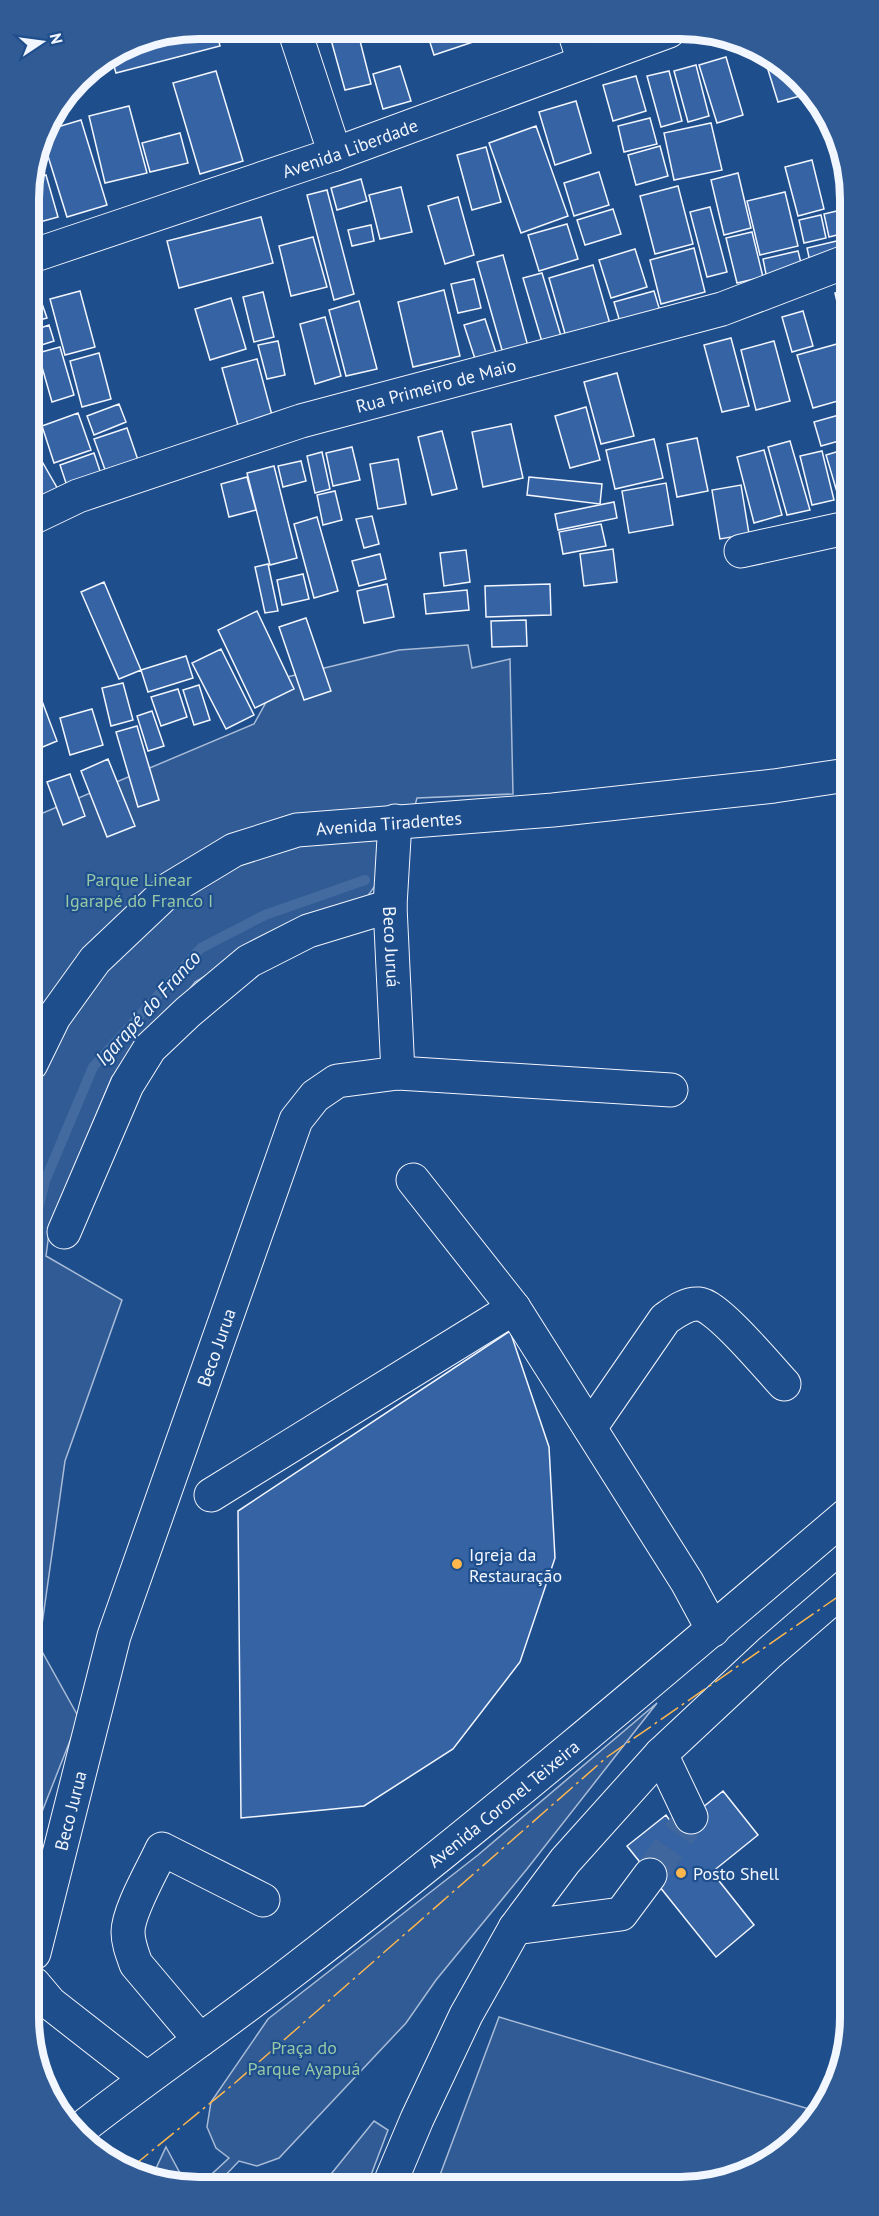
<svg xmlns="http://www.w3.org/2000/svg" width="879" height="2216" font-family="'PT Sans',sans-serif">
<style>
.green{fill:#305b95;stroke:#a8bbd7;stroke-width:1.5}
.lines{fill:none;stroke-linecap:round;stroke-linejoin:round}
.stream{stroke:#446ba0;stroke-width:10}
.building{fill:#3563a3;stroke:#f2f6ff;stroke-width:1.5}
.minor-tunnel{stroke:#3f679d;stroke-width:33;stroke-dasharray:33 16;stroke-linecap:butt}
.minor-casing{stroke:#f2f6ff;stroke-width:35}
.highway-casing{stroke:#f2f6ff;stroke-width:35}
.minor{stroke:#1f4e8c;stroke-width:33}
.highway{stroke:#1f4e8c;stroke-width:33}
.power{stroke:#ffb74d;stroke-width:1.5;stroke-dasharray:21 4.5 3 4.5;stroke-linecap:butt}
.poi-dot{fill:#ffb74d;stroke:#1f4e8c;stroke-width:2}
.labels{text-anchor:middle;dominant-baseline:central;stroke-width:4.5;stroke-linejoin:round;paint-order:stroke}
.street-label{font-size:18px;fill:#f2f6ff;stroke:#1f4e8c}
.park-label{font-size:18px;fill:#97c8a6;stroke:#1f4e8c}
.poi-label{font-size:18px;fill:#f2f6ff;stroke:#1f4e8c;text-anchor:start}
.water-label{font-size:20px;font-style:italic;fill:#f2f6ff;stroke:#1f4e8c}
.rim{fill:none;stroke:#f2f6ff;stroke-width:8}
</style>
<rect width="100%" height="100%" fill="#1f4e8c"/>
<path class="green" d="M 468,645 L 472,668 L 510,659 L 513,794 L 417,798 L 404,846 L 367,897 L 285,928 L 195,982 L 148,1043 L 112,1077 L 50,1225 L 46,1256 L 122,1300 L 65,1461 L 39,1646 L 79,1718 L 34,1832 L 31,818 L 254,724 L 279,679 L 399,650 Z
M 657,1703 L 527,1869 L 436,1980 L 406,2023 L 279,2158 L 257,2166 L 239,2161 L 217,2184 L 201,2184 L 229,2158 L 216,2148 L 207,2127 L 211,2102 L 268,2019 L 478,1855 Z
M 499,2017 L 819,2112 L 808,2129 L 724,2182 L 437,2183 Z
M 374,2121 L 388,2130 L 368,2183 L 323,2184 Z
M 166,2147 L 181,2175 L 192,2184 L 166,2184 L 152,2177 Z"/>
<g class="lines">
<path class="stream" d="M 32,1234 L 45,1181 L 93,1067 L 201,948 L 265,915 L 365,880"/>
</g>
<path class="building" d="M 199,28 L 216,29 L 220,46 L 116,73 L 111,56 L 134,41 Z
M 328,29 L 357,29 L 371,84 L 345,90 Z
M 426,30 L 496,30 L 497,34 L 434,55 Z
M 594,31 L 624,31 L 596,38 Z
M 726,57 L 743,115 L 717,123 L 699,65 Z
M 765,60 L 793,75 L 800,96 L 778,102 Z
M 696,65 L 709,116 L 688,122 L 674,71 Z
M 400,66 L 411,101 L 383,109 L 373,74 Z
M 216,71 L 243,161 L 200,174 L 173,83 Z
M 669,71 L 682,121 L 661,127 L 647,76 Z
M 636,76 L 646,111 L 613,121 L 603,85 Z
M 799,77 L 800,78 L 808,92 L 803,93 Z
M 576,101 L 591,153 L 555,165 L 539,112 Z
M 129,106 L 147,173 L 105,183 L 89,116 Z
M 650,118 L 657,144 L 624,152 L 618,126 Z
M 81,120 L 107,205 L 67,217 L 42,137 L 44,131 Z
M 711,123 L 722,170 L 674,180 L 664,133 Z
M 536,126 L 568,216 L 521,233 L 489,143 Z
M 180,133 L 188,163 L 150,172 L 142,143 Z
M 660,146 L 668,176 L 636,185 L 628,155 Z
M 486,147 L 501,202 L 472,210 L 457,155 Z
M 845,155 L 845,189 L 844,189 L 837,157 Z
M 812,160 L 824,209 L 798,216 L 785,167 Z
M 599,172 L 609,205 L 574,216 L 564,183 Z
M 738,173 L 751,228 L 724,235 L 711,180 Z
M 46,175 L 58,217 L 29,225 L 29,188 L 31,179 Z
M 361,179 L 367,201 L 337,210 L 331,188 Z
M 678,186 L 693,244 L 655,254 L 640,196 Z
M 401,187 L 412,232 L 380,239 L 369,195 Z
M 327,190 L 354,294 L 334,300 L 307,195 Z
M 785,192 L 798,246 L 760,255 L 747,201 Z
M 458,197 L 474,255 L 445,264 L 428,206 Z
M 710,207 L 727,272 L 707,277 L 690,212 Z
M 613,209 L 621,234 L 585,245 L 577,220 Z
M 841,210 L 845,233 L 829,237 L 824,214 Z
M 821,215 L 826,238 L 804,243 L 799,220 Z
M 261,217 L 273,263 L 179,288 L 167,241 Z
M 567,224 L 578,259 L 539,271 L 528,235 Z
M 371,225 L 374,241 L 352,246 L 348,230 Z
M 752,232 L 763,277 L 737,283 L 726,238 Z
M 313,237 L 327,287 L 291,296 L 279,246 Z
M 845,239 L 845,257 L 811,266 L 807,248 Z
M 694,248 L 705,292 L 661,304 L 650,260 Z
M 635,249 L 647,287 L 611,298 L 599,260 Z
M 798,251 L 803,271 L 767,279 L 763,259 Z
M 503,255 L 529,350 L 504,357 L 477,262 Z
M 593,265 L 610,324 L 566,337 L 549,278 Z
M 542,273 L 564,346 L 545,352 L 523,278 Z
M 474,279 L 481,308 L 458,313 L 451,284 Z
M 37,289 L 47,318 L 29,323 L 29,291 Z
M 444,290 L 460,356 L 413,367 L 398,302 Z
M 845,290 L 845,337 L 835,293 Z
M 80,291 L 95,347 L 65,355 L 50,299 Z
M 654,291 L 660,311 L 620,322 L 614,302 Z
M 263,292 L 274,337 L 254,342 L 243,297 Z
M 231,298 L 246,349 L 210,360 L 195,309 Z
M 359,301 L 377,369 L 346,376 L 329,310 Z
M 803,311 L 813,346 L 792,352 L 782,317 Z
M 325,317 L 341,376 L 315,384 L 300,324 Z
M 485,319 L 500,365 L 479,371 L 464,325 Z
M 49,325 L 54,341 L 29,349 L 29,332 Z
M 731,338 L 749,406 L 722,412 L 704,345 Z
M 278,341 L 285,375 L 267,379 L 258,345 Z
M 774,341 L 790,401 L 756,410 L 741,350 Z
M 837,344 L 845,372 L 845,399 L 813,408 L 797,355 Z
M 60,347 L 74,395 L 52,402 L 38,353 Z
M 99,353 L 111,399 L 82,407 L 70,361 Z
M 257,359 L 273,419 L 239,429 L 222,368 Z
M 617,373 L 634,436 L 601,444 L 584,382 Z
M 119,404 L 126,422 L 94,435 L 87,416 Z
M 586,407 L 600,460 L 570,468 L 555,416 Z
M 78,413 L 91,450 L 54,463 L 42,426 Z
M 846,413 L 846,439 L 821,446 L 814,422 Z
M 511,424 L 523,478 L 483,487 L 472,432 Z
M 127,428 L 140,466 L 108,478 L 94,439 Z
M 442,431 L 457,489 L 432,495 L 418,437 Z
M 697,438 L 708,491 L 677,497 L 667,444 Z
M 654,439 L 663,478 L 615,489 L 606,450 Z
M 790,441 L 810,510 L 787,515 L 768,447 Z
M 352,447 L 360,480 L 333,486 L 326,453 Z
M 846,449 L 846,490 L 837,492 L 826,455 Z
M 764,450 L 782,515 L 754,523 L 737,457 Z
M 36,451 L 63,498 L 30,516 L 30,454 Z
M 822,451 L 834,500 L 812,505 L 800,456 Z
M 322,452 L 330,489 L 315,493 L 307,456 Z
M 94,453 L 104,483 L 70,495 L 60,465 Z
M 398,459 L 406,504 L 378,509 L 370,464 Z
M 301,461 L 306,481 L 283,487 L 278,466 Z
M 274,466 L 297,558 L 270,565 L 247,473 Z
M 247,477 L 256,510 L 229,517 L 221,484 Z
M 529,477 L 602,484 L 600,504 L 527,495 Z
M 666,483 L 673,525 L 629,533 L 622,491 Z
M 741,485 L 749,534 L 720,539 L 712,490 Z
M 335,491 L 342,520 L 323,525 L 317,495 Z
M 846,494 L 846,511 L 841,512 L 837,497 Z
M 614,502 L 617,518 L 558,530 L 555,514 Z
M 372,516 L 379,544 L 364,548 L 356,519 Z
M 317,517 L 338,591 L 314,598 L 294,524 Z
M 601,524 L 606,546 L 563,554 L 559,532 Z
M 613,549 L 617,582 L 584,586 L 580,554 Z
M 466,550 L 470,582 L 444,586 L 440,553 Z
M 380,554 L 386,579 L 359,586 L 352,561 Z
M 268,564 L 278,611 L 265,613 L 255,567 Z
M 303,574 L 309,599 L 282,605 L 277,580 Z
M 104,582 L 141,670 L 119,679 L 81,592 Z
M 387,584 L 394,617 L 364,623 L 357,591 Z
M 550,584 L 551,615 L 486,617 L 485,586 Z
M 467,590 L 469,610 L 426,614 L 424,594 Z
M 257,611 L 294,689 L 255,708 L 218,630 Z
M 306,618 L 331,691 L 304,700 L 279,627 Z
M 526,620 L 527,646 L 492,647 L 491,621 Z
M 221,649 L 254,715 L 226,729 L 192,663 Z
M 186,656 L 193,678 L 148,692 L 141,670 Z
M 123,683 L 133,720 L 111,726 L 102,688 Z
M 199,685 L 210,720 L 194,725 L 183,690 Z
M 178,689 L 187,717 L 161,726 L 151,697 Z
M 42,701 L 57,741 L 33,751 L 30,745 L 30,706 Z
M 92,709 L 103,745 L 70,755 L 60,718 Z
M 152,711 L 164,746 L 148,751 L 137,716 Z
M 137,726 L 159,800 L 138,807 L 116,732 Z
M 108,759 L 135,826 L 107,837 L 81,771 Z
M 70,774 L 85,816 L 63,825 L 47,782 Z
M 510,1331 L 549,1447 L 555,1558 L 520,1662 L 453,1749 L 364,1806 L 241,1818 L 238,1511 Z
M 723,1791 L 758,1835 L 712,1872 L 754,1925 L 716,1957 L 627,1846 L 666,1815 L 676,1829 Z"/>
<g class="lines">
<path class="minor-tunnel" d="M 650,1875 L 691,1817"/>
<defs>
<g id="minor">
<path d="M 294,29 L 335,154"/>
<path d="M 574,31 L 584,62"/>
<path id="s1" d="M 29,257 L 335,154 L 669,31"/>
<path id="s2" d="M 30,519 L 78,496 L 301,421 L 722,309 L 845,262"/>
<path d="M 741,551 L 846,528"/>
<path id="s3" d="M 395,821 L 390,906 L 398,1073"/>
<path id="s4" d="M 31,1064 L 54,1017 L 95,960 L 171,888 L 234,850 L 297,830 L 553,810 L 774,786 L 847,775"/>
<path d="M 413,1180 L 514,1308"/>
<path d="M 64,1232 L 127,1085 L 150,1048 L 188,1012 L 249,961 L 308,931 L 390,906"/>
<path d="M 590,1428 L 665,1319 C 675,1312 686,1303 699,1304 C 717,1305 769,1368 784,1384"/>
<path d="M 211,1495 L 514,1308 L 687,1582 L 713,1630"/>
<path d="M 661,1754 L 691,1817"/>
<path d="M 515,1928 L 621,1914 L 650,1875"/>
<path id="s5" d="M 34,1953 L 114,1636 L 296,1120 L 315,1096 L 337,1081 L 398,1073 L 671,1090"/>
<path d="M 34,1984 L 50,2003 L 146,2078"/>
<path d="M 200,2040 L 136,1964 C 132,1953 128,1943 128,1932 C 128,1911 153,1869 162,1849 L 263,1900"/>
</g>
<g id="highway">
<path id="s6" d="M 78,2131 C 148,2076 222,2026 293,1971 C 483,1825 666,1669 849,1513"/>
<path d="M 390,2183 L 417,2119 L 466,2015 L 515,1928 L 565,1861 L 661,1754 L 769,1653 L 849,1584"/>
</g>
</defs>
<use href="#minor" class="minor-casing"/>
<use href="#highway" class="highway-casing"/>
<use href="#minor" class="minor"/>
<use href="#highway" class="highway"/>
<path class="power" d="M 132,2167 L 236,2082 L 607,1757 L 849,1589"/>
</g>
<g class="poi-dot">
<circle cx="457" cy="1564" r="6"/>
<circle cx="681" cy="1873" r="6"/>
</g>
<g class="labels">
<g class="street-label">
<text stroke="none"><textPath href="#s1" startOffset="339">Avenida Liberdade</textPath></text>
<text stroke="none"><textPath href="#s2" startOffset="428">Rua Primeiro de Maio</textPath></text>
<text stroke="none"><textPath href="#s4" startOffset="459">Avenida Tiradentes</textPath></text>
<text stroke="none"><textPath href="#s3" startOffset="126">Beco Juruá</textPath></text>
<text stroke="none"><textPath href="#s5" startOffset="633">Beco Jurua</textPath></text>
<text stroke="none"><textPath href="#s6" startOffset="537">Avenida Coronel Teixeira</textPath></text>
<text stroke="none"><textPath href="#s5" startOffset="147">Beco Jurua</textPath></text>
</g>
<g class="park-label">
<text x="139" y="879">Parque Linear<tspan x="139" dy="21">Igarapé do Franco I</tspan></text>
<text x="304" y="2047">Praça do<tspan x="304" dy="21">Parque Ayapuá</tspan></text>
</g>
<g class="poi-label">
<text x="469" y="1554">Igreja da<tspan x="469" dy="21">Restauração</tspan></text>
<text x="693" y="1873">Posto Shell</text>
</g>
<g class="water-label">
<text transform="translate(148 1008) rotate(-48)">Igarapé do Franco</text>
</g>
</g>
<path d="M0 0H879V2216H0ZM199 39H680A160 160 0 0 1 840 199V2017A160 160 0 0 1 680 2177H199A160 160 0 0 1 39 2017V199A160 160 0 0 1 199 39Z" fill="#305b95" fill-rule="evenodd"/>
<path class="rim" d="M199 39H680A160 160 0 0 1 840 199V2017A160 160 0 0 1 680 2177H199A160 160 0 0 1 39 2017V199A160 160 0 0 1 199 39Z"/>
<g transform="translate(42 42) rotate(77)" stroke="#1f4e8c" stroke-width="4.5" paint-order="stroke">
<path d="M0-4.5L10 22L0 15L-10 22Z" fill="#f2f6ff"/>
<text y="-9" font-size="16" font-weight="bold" text-anchor="middle" fill="#f2f6ff">N</text>
</g>
</svg>
